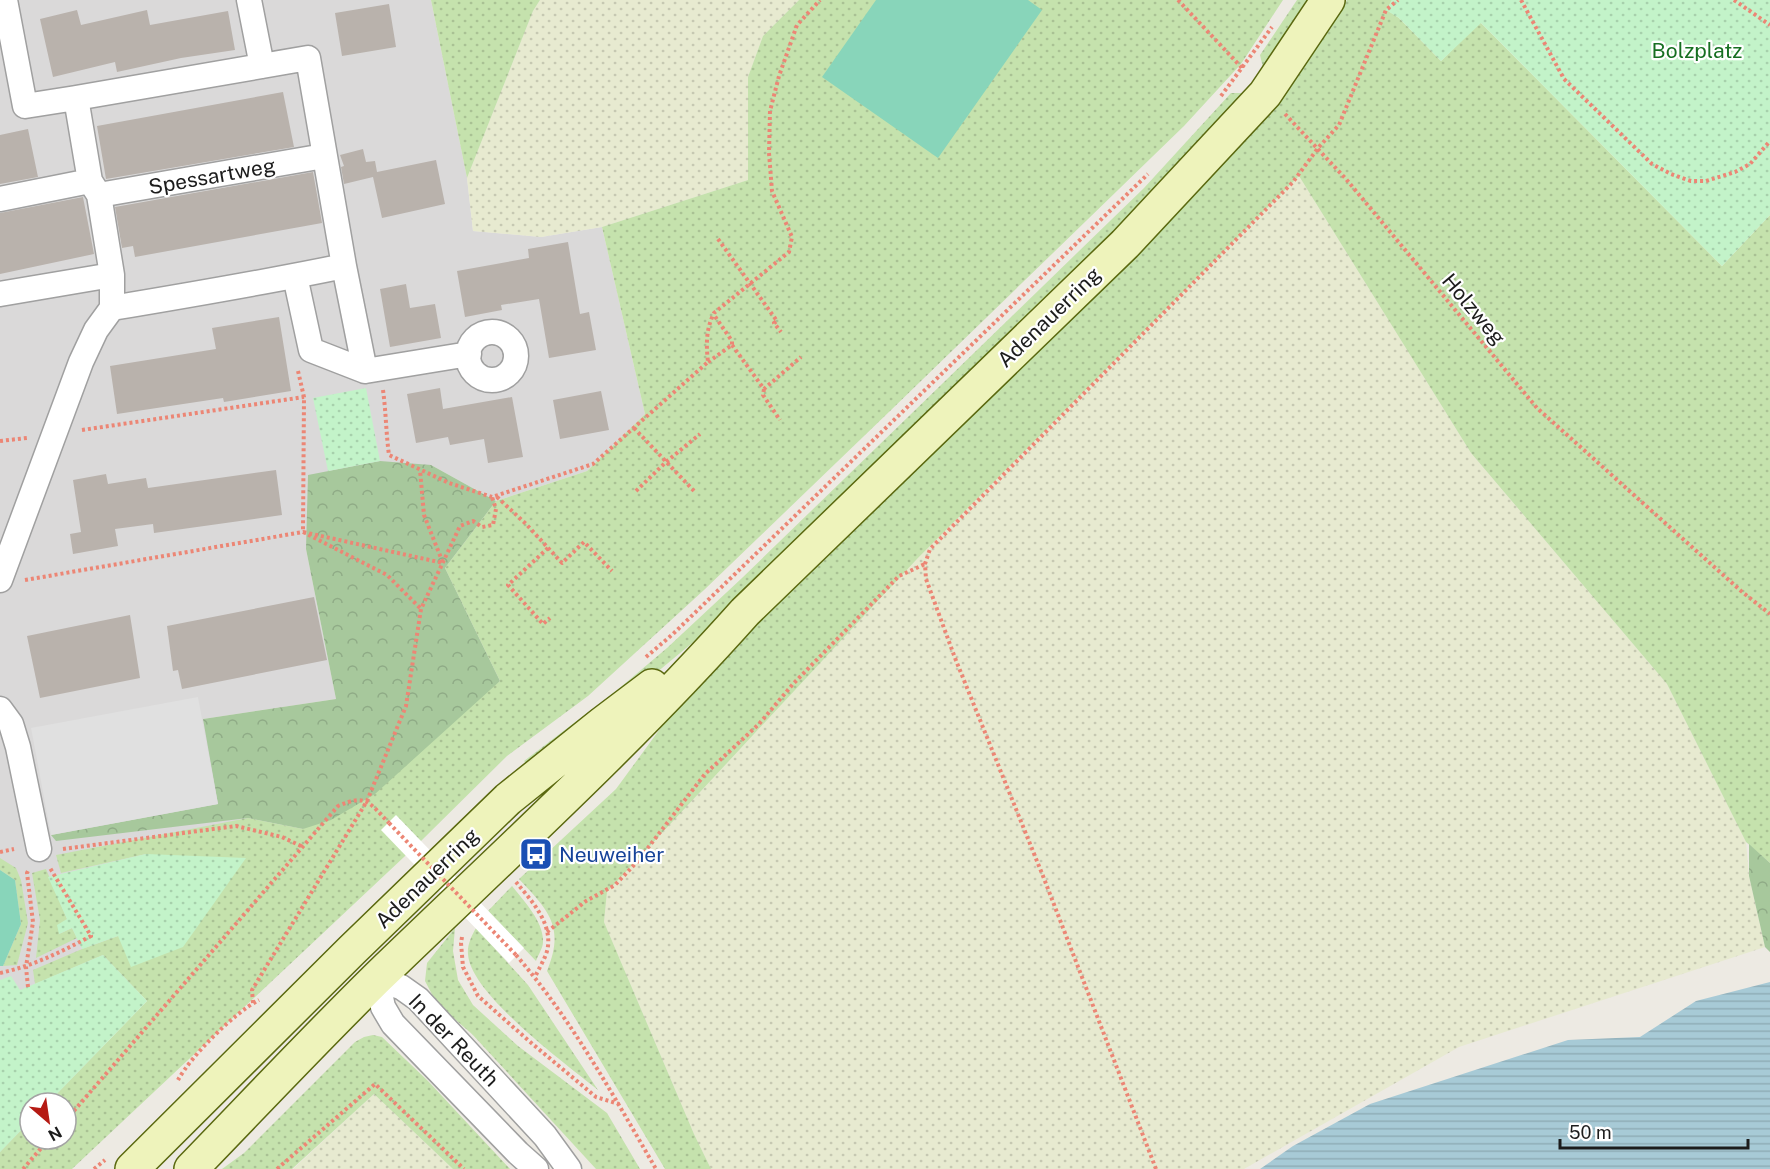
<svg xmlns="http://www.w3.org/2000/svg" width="1770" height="1169" font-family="'Public Sans',sans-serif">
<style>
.residential{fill:#dad9d9}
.farmland{fill:url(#farmland-dots)}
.grass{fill:url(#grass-dots)}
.forest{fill:url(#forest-crowns)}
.park{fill:url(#park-dots)}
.pitch{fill:#88d5ba}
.parking{fill:#e0e0e0}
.water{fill:url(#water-rules)}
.pier{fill:#fff}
.building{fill:#b9b2ac}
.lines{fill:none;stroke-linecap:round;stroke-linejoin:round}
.street-casing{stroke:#a0a0a0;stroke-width:27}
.secondary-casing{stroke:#5a680f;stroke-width:36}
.path{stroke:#ec8675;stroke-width:4;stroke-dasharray:3 3;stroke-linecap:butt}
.street{stroke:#fff;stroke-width:24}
.secondary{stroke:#eef3bb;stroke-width:33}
.path-bridge{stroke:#ec8675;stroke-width:4;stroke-dasharray:3 3;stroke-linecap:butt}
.labels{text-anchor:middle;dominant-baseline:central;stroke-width:4.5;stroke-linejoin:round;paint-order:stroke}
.park-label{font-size:21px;fill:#166f21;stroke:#fff}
.street-label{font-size:21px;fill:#1c1c1c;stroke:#fff}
.transit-label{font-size:21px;fill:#164399;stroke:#fff;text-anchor:start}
</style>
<defs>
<pattern id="farmland-dots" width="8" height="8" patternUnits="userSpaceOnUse" patternTransform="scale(1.5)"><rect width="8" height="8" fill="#e7ead0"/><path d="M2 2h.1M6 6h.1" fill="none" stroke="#c6c8b2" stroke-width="1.8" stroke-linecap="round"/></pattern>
<pattern id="grass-dots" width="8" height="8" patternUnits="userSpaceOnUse" patternTransform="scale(1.5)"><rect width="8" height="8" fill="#c5e2ad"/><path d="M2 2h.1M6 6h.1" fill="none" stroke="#a9c194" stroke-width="1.8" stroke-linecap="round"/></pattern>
<pattern id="forest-crowns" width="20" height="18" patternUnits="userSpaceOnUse" patternTransform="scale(1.5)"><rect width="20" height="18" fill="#a7c89c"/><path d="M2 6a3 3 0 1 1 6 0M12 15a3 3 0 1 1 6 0" fill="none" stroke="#8fab86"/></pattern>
<pattern id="park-dots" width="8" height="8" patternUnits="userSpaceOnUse" patternTransform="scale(1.5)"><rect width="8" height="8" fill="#c3f3c9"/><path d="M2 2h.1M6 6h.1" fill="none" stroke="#a7d0ac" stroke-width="1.8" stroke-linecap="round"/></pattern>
<pattern id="water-rules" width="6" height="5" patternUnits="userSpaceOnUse" patternTransform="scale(1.5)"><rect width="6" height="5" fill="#a7cad6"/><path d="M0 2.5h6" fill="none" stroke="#8fadb7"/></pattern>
</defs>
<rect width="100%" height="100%" fill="#edeae3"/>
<path class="residential" d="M 0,0 L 431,0 L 467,178 L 473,231 L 541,237 L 602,227 L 645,414 L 587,471 L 496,501 L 431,465 L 306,549 L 336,699 L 203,719 L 248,818 L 66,1103 L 30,1103 L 30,1139 L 0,1169 Z"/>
<path class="farmland" d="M 540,0 L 799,0 L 763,36 L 748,77 L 748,180 L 602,227 L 541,237 L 473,231 L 467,178 L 533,11 Z
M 1299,176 L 1471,453 L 1667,684 L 1746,842 L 1749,876 L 1765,947 L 1459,1047 L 1244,1169 L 711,1169 L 694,1134 L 604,922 L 607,892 L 917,559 Z
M 374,1094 L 453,1169 L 293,1169 Z"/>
<path class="grass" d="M 431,0 L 540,0 L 533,11 L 467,178 Z
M 799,0 L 1283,0 L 1241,64 L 1184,126 L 890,411 L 704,590 L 588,696 L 507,756 L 421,841 L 72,1169 L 0,1169 L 0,1152 L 30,1121 L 30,1139 L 66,1139 L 66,1103 L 48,1103 L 147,1001 L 103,955 L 35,984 L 33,970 L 82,949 L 118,936 L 146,854 L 61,873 L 56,855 L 248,818 L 303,829 L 500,681 L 445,568 L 496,501 L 587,471 L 645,414 L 602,227 L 748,180 L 748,77 L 763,36 Z
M 1297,0 L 1311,0 L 1264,72 L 1260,55 Z
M 1347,0 L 1392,0 L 1387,10 L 1399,18 L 1441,61 L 1480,22 L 1722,266 L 1770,215 L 1770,863 L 1746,842 L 1667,684 L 1471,453 L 1299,176 L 917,559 L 607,892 L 604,922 L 694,1134 L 711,1169 L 665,1169 L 547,971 C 565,927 549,911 519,879 L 616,789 L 687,692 L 1192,198 L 1290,87 Z
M 1231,93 L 1244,93 L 1177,172 L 703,634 L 644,683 L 528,765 L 524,761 L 616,691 L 667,648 L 742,578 L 1144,188 Z
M 0,858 L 16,868 L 21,880 L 28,923 L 17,965 L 3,966 L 21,924 L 15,880 L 0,870 Z
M 46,869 L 67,919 L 59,934 L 72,928 L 77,938 L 36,958 L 40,920 L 32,873 Z
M 512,886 C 524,901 544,922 543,942 C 543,948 538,955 536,961 L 488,911 Z
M 455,928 L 453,951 L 458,980 L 473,1005 L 518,1046 L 607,1113 L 640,1169 L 596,1169 L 472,1034 L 437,1004 L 425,981 L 427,963 Z
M 476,928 L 528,985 L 598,1090 C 566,1064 470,994 468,954 C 467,945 472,935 476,928 Z
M 373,1035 L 382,1037 L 428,1081 L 510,1169 L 453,1169 L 374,1094 L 292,1169 L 222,1169 L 244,1153 L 355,1042 L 364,1037 Z"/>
<path class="forest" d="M 380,461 L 431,465 L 496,501 L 445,568 L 500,681 L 375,794 L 331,820 L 303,829 L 248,818 L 56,841 L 51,835 L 218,804 L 203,719 L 336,699 L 306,549 L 308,475 Z
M 1749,844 L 1770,863 L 1770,952 L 1765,947 L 1749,876 Z"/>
<path class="park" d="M 1392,0 L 1770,0 L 1770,215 L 1722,266 L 1481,23 L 1441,61 L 1399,18 L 1386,10 Z
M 366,388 L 380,461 L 328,471 L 313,398 Z
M 146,854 L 246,858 L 183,947 L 131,967 L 118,936 L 82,949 L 72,928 L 59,934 L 57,925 L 67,919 L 48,877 Z
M 103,955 L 147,1001 L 48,1103 L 30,1103 L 30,1121 L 0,1152 L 0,980 L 11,976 L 20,990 Z"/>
<path class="pitch" d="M 876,0 L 1028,0 L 1042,10 L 938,158 L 822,77 Z
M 0,870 L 15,880 L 21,924 L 3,966 L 0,966 Z"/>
<path class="parking" d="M 198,697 L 218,804 L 51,835 L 31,728 Z"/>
<path class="water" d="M 1770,982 L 1770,1169 L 1260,1169 L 1293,1146 L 1370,1104 L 1568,1040 L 1640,1037 L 1696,1001 Z"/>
<path class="pier" d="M 396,815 L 524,948 L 509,963 L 381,830 Z"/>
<path class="building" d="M 389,4 L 396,47 L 342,56 L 335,13 Z
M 77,10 L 81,25 L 147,10 L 150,25 L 228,11 L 235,50 L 181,58 L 117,72 L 115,62 L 53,77 L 40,19 Z
M 283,92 L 294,147 L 106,179 L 97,126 Z
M 28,129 L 38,177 L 0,184 L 0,135 Z
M 363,149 L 366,162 L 375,161 L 377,172 L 436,160 L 445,204 L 382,218 L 373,177 L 344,184 L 341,167 L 344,166 L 340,155 Z
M 313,172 L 322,223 L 135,257 L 133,246 L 122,248 L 115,207 Z
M 83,197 L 94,254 L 0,274 L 0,213 Z
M 568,242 L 580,314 L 589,312 L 596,350 L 549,358 L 539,299 L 501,305 L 502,310 L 465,317 L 457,271 L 529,258 L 528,249 Z
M 406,284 L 410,308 L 435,304 L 441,338 L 390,347 L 380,289 Z
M 279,317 L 291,391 L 224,402 L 223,398 L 117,414 L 110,366 L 216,349 L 212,328 Z
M 440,388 L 443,409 L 512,397 L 523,457 L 488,463 L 484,439 L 450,445 L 448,437 L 416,443 L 407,394 Z
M 601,391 L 609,430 L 560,439 L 553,400 Z
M 276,470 L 282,515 L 154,533 L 153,524 L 115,529 L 118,546 L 73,554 L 70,534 L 81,532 L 73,480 L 106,474 L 108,484 L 146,478 L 148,488 Z
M 314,597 L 327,660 L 182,689 L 178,670 L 173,671 L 167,626 Z
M 130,615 L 140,678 L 40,698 L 27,636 Z"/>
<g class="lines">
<defs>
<path id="street" d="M 5,0 L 25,106 L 76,98
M 249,0 L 262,66
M 99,195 L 324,156
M 0,199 L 90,181
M 0,294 L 112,275
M 112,308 L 112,275 L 99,195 L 90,181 L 76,98 L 308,58 L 344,266
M468 356a24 24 0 1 1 48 0a24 24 0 1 1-48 0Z
M 365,371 L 469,354
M 0,580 L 81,362 L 96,330 L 112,308 C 190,295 267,282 344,266 L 365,371 L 311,350 L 295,276
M 0,709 L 11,724 L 18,747 L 39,849
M 377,979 L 401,987 L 418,999 L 545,1136 L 569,1169
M 377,979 L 383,1007 L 393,1024 L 518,1153 L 536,1169"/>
<path id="secondary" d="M 132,1169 L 351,951 L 508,799 L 603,723 L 652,686
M 191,1169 C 253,1105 314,1040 378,977 C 502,857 630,741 745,612 L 1125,244 L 1265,94 L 1328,0"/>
</defs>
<use href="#street" class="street-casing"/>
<use href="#secondary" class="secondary-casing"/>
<path class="path" d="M 1178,0 L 1243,69
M 1521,0 L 1564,79 L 1652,164 L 1671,174 L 1691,181 L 1706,181 L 1735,172 L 1750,164 L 1770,141
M 1734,0 L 1770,25
M 1221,96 L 1272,27
M 1285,114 L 1346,179 L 1537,408 L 1741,591 L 1770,614
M 718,239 L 777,321 L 774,323 L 781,332
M 732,345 L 764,389 L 801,357
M 708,362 L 732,345 L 732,341 L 714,315
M 298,371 L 304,397 L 303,532 L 443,563 L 424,515 L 420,470
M 764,389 L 763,395 L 780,420
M 383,390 C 386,412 386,433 389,455 L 449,483 L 492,497 L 593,464 L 708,362 C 706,344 706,329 714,313 L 789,252 L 792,237 L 772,191 L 769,153 L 770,111 L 779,76 L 797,25 L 820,0
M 634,428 L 695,492
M 82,430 L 304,397
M 0,441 L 27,438
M 636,491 L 666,462 L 700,434
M 497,497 L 526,524 L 562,563 L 584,542 L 612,571
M 548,548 L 508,585 L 543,624 L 550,618
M 25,580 L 303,532 L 387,575 L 421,609
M 646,657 L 673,634 L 1148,174
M 63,849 L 236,826 L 282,837 L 303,847
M 0,852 L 14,849
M 516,882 C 530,899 551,921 548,946 C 547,956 539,968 535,977
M 547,932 L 586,901 L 615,885 L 637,862 L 705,774 L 759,724 L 793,684 L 899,576 L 925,564
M 462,937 L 461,943 L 463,967 L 478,996 L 529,1041 L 596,1097 L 619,1104
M 516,955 C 572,1020 613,1095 656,1169
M 0,973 C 33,966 61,952 91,936 L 50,868
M 28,987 L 26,967 L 33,922 L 27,873 L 29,869
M 253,1003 L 252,990 L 367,801 L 406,706 L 421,609 L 460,526 L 473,521 L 482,527 L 493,525 L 496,509 L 492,497
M 178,1080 C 191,1056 234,1013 259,1000
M 66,1120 L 338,806 C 367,793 369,803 389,823
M 23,1169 L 49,1139
M 94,1169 L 105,1160
M 277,1169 L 375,1084 L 464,1169
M 1156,1169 L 1043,876 L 955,658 L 926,579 L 925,564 L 930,549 L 1293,182 L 1318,148 L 1339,125 L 1386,10 L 1398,0"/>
<use href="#street" class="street"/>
<use href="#secondary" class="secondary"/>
<path class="path-bridge" d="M 389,823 L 516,955"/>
</g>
<defs>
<symbol id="bus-square" viewBox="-11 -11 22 22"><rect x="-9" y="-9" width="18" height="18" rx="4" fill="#1a4fb4" stroke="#fff"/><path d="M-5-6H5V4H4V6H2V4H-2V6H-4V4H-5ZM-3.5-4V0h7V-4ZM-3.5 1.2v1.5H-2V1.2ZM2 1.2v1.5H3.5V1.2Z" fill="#fff"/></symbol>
</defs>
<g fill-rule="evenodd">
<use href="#bus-square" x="517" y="835" width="38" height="38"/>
</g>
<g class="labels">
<g class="park-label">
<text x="1697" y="50">Bolzplatz</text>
</g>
<g class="street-label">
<text transform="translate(212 176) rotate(-10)">Spessartweg</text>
<text transform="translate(1474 309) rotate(50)">Holzweg</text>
<text transform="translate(1049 317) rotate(-44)">Adenauerring</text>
<text transform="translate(427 878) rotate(-44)">Adenauerring</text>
<text transform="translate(454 1040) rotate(46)">In der Reuth</text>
</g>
<g class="transit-label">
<text x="559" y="854">Neuweiher</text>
</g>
</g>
<g transform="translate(48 1121) rotate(151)"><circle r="28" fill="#ffffff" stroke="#a4a4a4" stroke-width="1.5"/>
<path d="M0-4.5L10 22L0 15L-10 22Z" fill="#b51a13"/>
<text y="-9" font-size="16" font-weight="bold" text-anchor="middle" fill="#1c1c1c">N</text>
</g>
<path d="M1560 1139v9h188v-9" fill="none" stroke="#1c1c1c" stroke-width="3"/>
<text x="1569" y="1139" font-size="18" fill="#1c1c1c" stroke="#ffffff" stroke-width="4.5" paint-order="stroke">50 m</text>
</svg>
